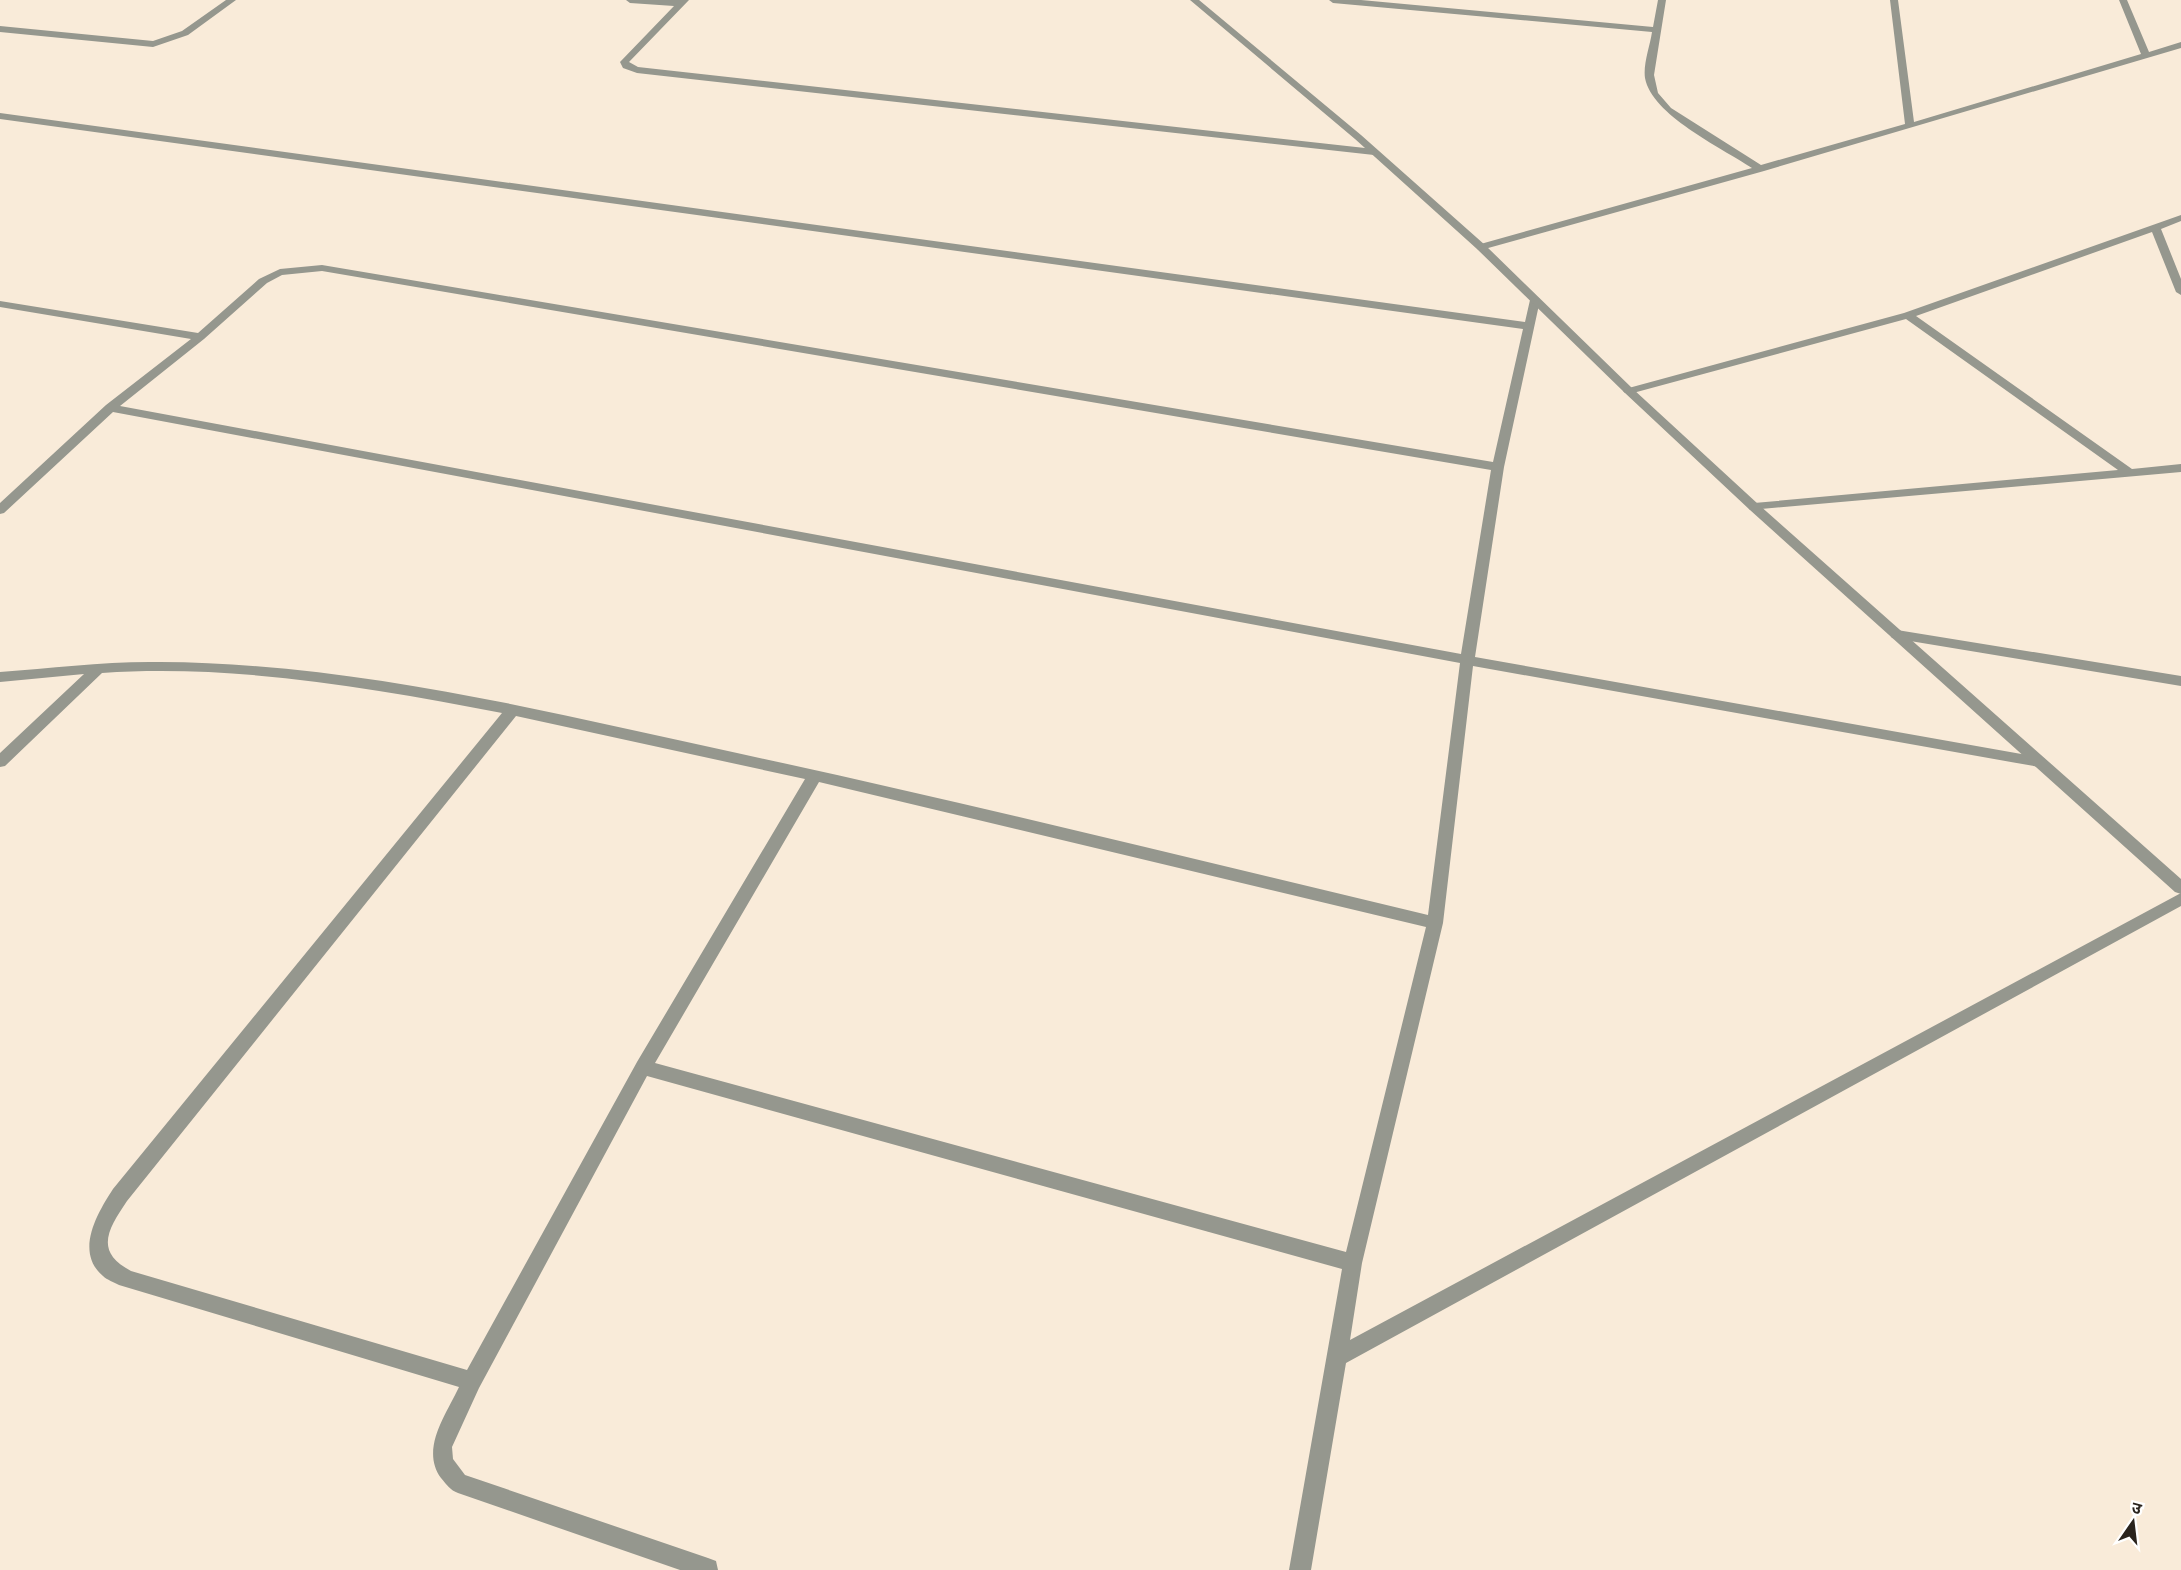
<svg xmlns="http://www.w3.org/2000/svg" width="2181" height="1570" font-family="Figtree,'Noto Sans Devanagari',sans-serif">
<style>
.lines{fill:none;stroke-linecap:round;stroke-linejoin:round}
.minor{fill:#95978e;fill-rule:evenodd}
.tertiary{fill:#95978e;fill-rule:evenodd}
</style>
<rect width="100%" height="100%" fill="#f9ebd9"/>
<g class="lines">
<path class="minor" d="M 226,0 L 236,0 L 188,35 L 153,47 L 0,32 L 0,26 L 153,41 L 182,31 Z
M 626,0 L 689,0 L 629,62 L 638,67 L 1374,149 L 1379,152 L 1374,155 L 637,73 L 623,68 L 620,62 L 674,6 L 630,3 Z
M 1329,0 L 1361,0 L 1653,27 L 1658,0 L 1666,0 L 1654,75 L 1658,93 L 1671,108 L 1761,165 L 1905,124 L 1890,0 L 1898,0 L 1914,122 L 2141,54 L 2119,0 L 2127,0 L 2149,52 L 2181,42 L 2181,48 L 1764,171 L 1481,250 L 1477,249 L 1477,245 L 1752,168 C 1720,147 1652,115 1645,78 C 1643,64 1650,46 1652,32 L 1333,3 Z
M 0,113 L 1525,322 L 1530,300 L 1535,297 L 1539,298 L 1540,300 L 1504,467 L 1475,657 L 2044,758 L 2046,762 L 2039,767 L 1473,666 L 1443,923 L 1362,1263 L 1350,1340 L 2181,893 L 2181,906 L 1346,1363 L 1311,1570 L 1289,1570 L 1342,1269 L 647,1076 L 479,1388 L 452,1447 L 453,1459 L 465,1475 L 708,1558 L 716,1561 L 718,1570 L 680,1570 L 458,1493 C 450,1490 447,1485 441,1478 C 420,1449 446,1415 459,1387 L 119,1285 C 114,1282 107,1280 103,1276 C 74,1252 98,1212 113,1189 L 502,713 C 372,688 236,664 102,673 L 5,766 L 0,767 L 0,753 L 84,674 L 0,682 L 0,672 C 53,668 107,661 160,662 C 355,663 548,712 737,753 C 968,803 1198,860 1428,915 L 1460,663 L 113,412 L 4,513 L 0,514 L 0,503 L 106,405 L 191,339 L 0,307 L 0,301 L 198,333 L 259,279 L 280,269 L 322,265 L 1493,462 L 1523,329 L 0,119 ZM 322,271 L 1491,470 L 1461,654 L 120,406 L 204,339 L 267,283 L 282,275 ZM 516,716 L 805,779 L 637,1062 L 467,1370 L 131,1271 C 94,1252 108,1229 127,1201 ZM 819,782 L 1426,927 L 1346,1252 L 655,1063 Z
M 2181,215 L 2181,221 L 2161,229 L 2181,279 L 2181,295 L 2176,292 L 2152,232 L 1916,316 L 2132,469 L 2181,464 L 2181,472 L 1750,510 L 1748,507 L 1750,504 L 1754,503 L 2118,470 L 1906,319 L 1633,393 L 1625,393 L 1623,391 L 1625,389 L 1904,313 Z
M 1897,630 L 2181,676 L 2181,686 L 1892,638 L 1890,635 Z"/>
<path class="tertiary" d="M 1190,0 L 1199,0 L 1361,135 L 1485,245 L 1633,389 L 1758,504 L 2181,879 L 2181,894 L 2175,892 L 1750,510 L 1625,393 L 1477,249 L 1355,139 Z"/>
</g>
<g transform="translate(2133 1522) rotate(14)" stroke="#ffffff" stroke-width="4.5" paint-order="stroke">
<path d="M0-4.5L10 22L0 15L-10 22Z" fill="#29231d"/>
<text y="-9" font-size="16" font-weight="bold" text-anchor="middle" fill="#29231d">उ</text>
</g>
</svg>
